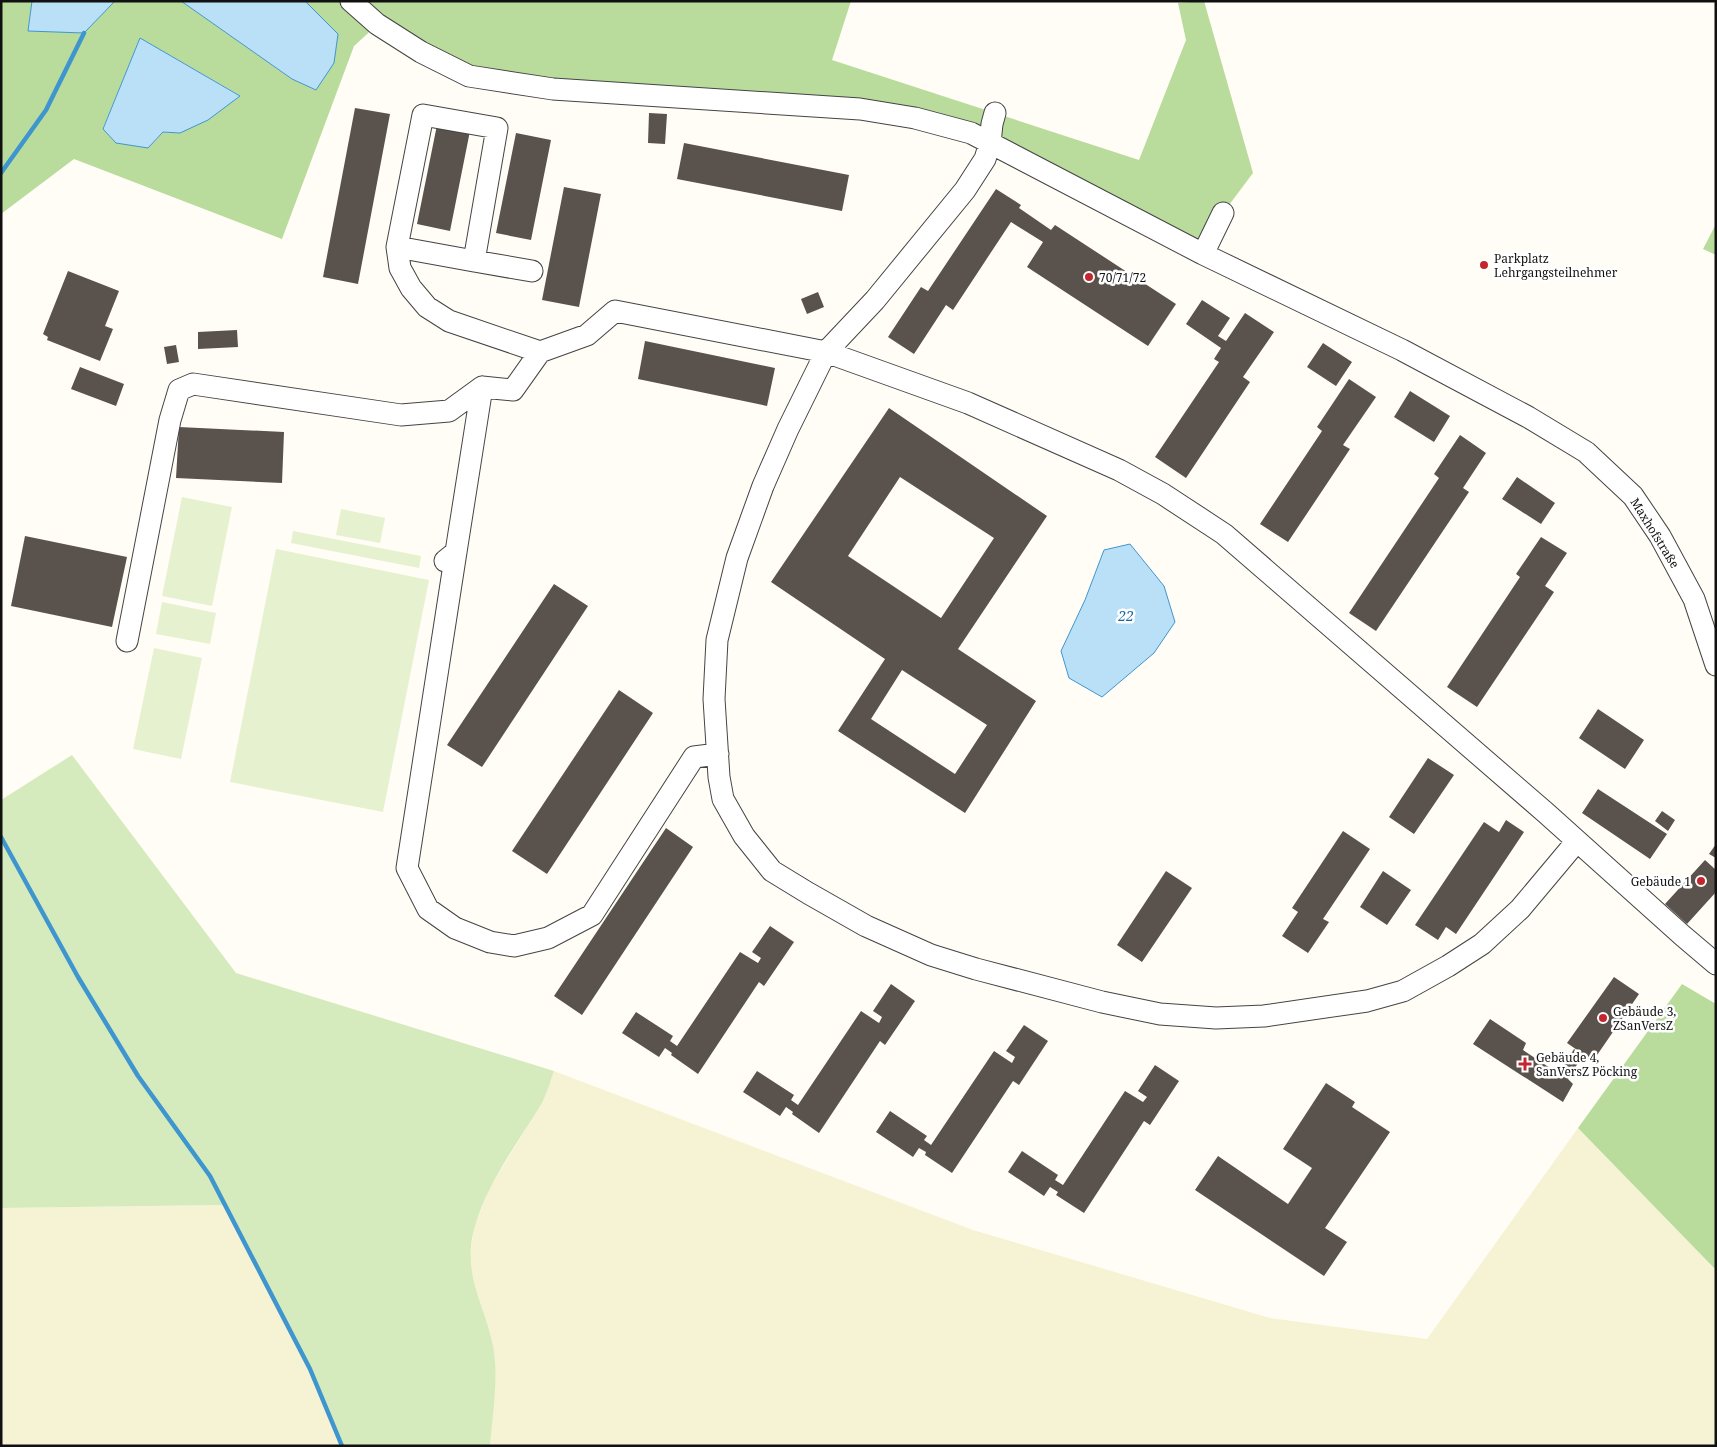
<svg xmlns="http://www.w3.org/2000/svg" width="1717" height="1447" font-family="'Noto Serif',serif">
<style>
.farmland{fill:#f6f3d4}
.green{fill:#d5ebbd}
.forest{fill:#b9dc9c;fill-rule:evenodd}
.pitch{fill:#e6f2cf}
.water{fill:#b9e0f7;stroke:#3f96cf}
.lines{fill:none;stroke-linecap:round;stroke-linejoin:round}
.stream{stroke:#3f96cf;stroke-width:4.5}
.building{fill:#5a524d;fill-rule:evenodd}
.minor-casing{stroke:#444;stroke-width:23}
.minor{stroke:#fff;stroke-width:21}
.poi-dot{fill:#c4262e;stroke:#fff;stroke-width:2}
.labels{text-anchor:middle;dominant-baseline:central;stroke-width:5;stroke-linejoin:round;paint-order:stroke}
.poi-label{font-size:12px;fill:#111;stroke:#fff;text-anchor:start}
.street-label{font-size:12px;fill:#111;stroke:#fff}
.water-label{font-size:14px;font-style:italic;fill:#1768a6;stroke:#fff}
</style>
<rect width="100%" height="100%" fill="#fffdf5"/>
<path class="farmland" d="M 554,1071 L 973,1230 L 1270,1318 L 1427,1339 L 1578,1128 L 1716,1270 L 1716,1446 L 490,1446 L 495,1363 L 490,1333 L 475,1290 L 469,1264 L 474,1227 L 489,1189 L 543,1101 Z
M 225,1205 L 310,1369 L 342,1446 L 1,1446 L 1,1208 Z"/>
<path class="green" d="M 72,755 L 236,973 L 554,1071 C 550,1082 547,1093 542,1103 C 518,1143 488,1181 475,1226 C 459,1281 492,1312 495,1362 C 497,1387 492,1421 490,1446 L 342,1446 L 310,1369 L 225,1205 L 1,1208 L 1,800 Z"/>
<path class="forest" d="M 1,1 L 32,1 L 28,30 L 83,33 L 115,1 L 181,1 L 292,79 L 316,90 L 338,34 L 305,1 L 851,1 L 832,60 L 1139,160 L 1186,40 L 1178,3 L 1204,1 L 1253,173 L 1223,213 L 1203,254 L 915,118 L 469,76 L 377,25 L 354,46 L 282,239 L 74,159 L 1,214 ZM 140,38 L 239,95 L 240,96 L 180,133 L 163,132 L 148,148 L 103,128 Z
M 1716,224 L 1716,255 L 1703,249 Z
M 1682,984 L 1716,1004 L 1716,1270 L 1578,1128 Z"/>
<path class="pitch" d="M 182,497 L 232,507 L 212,606 L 162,596 Z
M 341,509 L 385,518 L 380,543 L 336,535 Z
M 293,531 L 421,556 L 419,568 L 291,543 Z
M 276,549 L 429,580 L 383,812 L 230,782 Z
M 162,602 L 216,613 L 210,644 L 156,634 Z
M 154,648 L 202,658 L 181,759 L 133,749 Z"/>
<path class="water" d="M 32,1 L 115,1 L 84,33 L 28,31 Z
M 181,1 L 305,1 L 338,34 L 334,63 L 316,90 L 292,79 Z
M 140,38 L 240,96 L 208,120 L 180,133 L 163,132 L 148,148 L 116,143 L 103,129 Z
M 1130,544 L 1164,586 L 1175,622 L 1154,653 L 1102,697 L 1069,678 L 1061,651 L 1085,600 L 1104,550 Z"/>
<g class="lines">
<path class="stream" d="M 1,173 L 46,110 L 84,33
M 1,837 L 78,977 L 138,1076 L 210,1176 L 310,1369 L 342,1446"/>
</g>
<path class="building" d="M 355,108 L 390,114 L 358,284 L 323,277 Z
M 649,113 L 667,114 L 665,144 L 648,143 Z
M 437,125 L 470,131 L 450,231 L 417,224 Z
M 516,133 L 551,140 L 531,240 L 496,233 Z
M 684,143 L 849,175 L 842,211 L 677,179 Z
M 564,187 L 601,194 L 579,307 L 542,300 Z
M 996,189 L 1021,205 L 1019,208 L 1051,230 L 1055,225 L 1176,304 L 1148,346 L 1027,267 L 1043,242 L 1011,222 L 953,310 L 946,305 L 914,354 L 888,337 L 921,287 L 928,291 Z
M 68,271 L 119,291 L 105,326 L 113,329 L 100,361 L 47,340 L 48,337 L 43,334 Z
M 818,292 L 824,307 L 807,314 L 801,299 Z
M 1202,300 L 1230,318 L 1218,336 L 1226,341 L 1245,313 L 1274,332 L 1243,377 L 1250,382 L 1186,478 L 1155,457 L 1219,362 L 1214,359 L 1221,348 L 1186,324 Z
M 237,330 L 238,347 L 198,349 L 198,332 Z
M 645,341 L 775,368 L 767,406 L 638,379 Z
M 1323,343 L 1352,362 L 1336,386 L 1307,367 Z
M 176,345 L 179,362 L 167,364 L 164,347 Z
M 80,367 L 124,384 L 116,406 L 71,389 Z
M 1349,379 L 1376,397 L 1343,445 L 1350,449 L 1288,542 L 1260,524 L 1322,431 L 1317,427 Z
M 1410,391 L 1450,416 L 1434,442 L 1394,417 Z
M 889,408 L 1047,516 L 958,649 L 1036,701 L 965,813 L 838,731 L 885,659 L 771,582 ZM 900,477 L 994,538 L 941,618 L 848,556 ZM 902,670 L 987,725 L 955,774 L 871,719 Z
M 179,427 L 284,432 L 282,483 L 176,478 Z
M 1460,435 L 1486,453 L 1463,488 L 1469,492 L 1376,631 L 1349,613 L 1439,478 L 1434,474 Z
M 1517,477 L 1555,503 L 1541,524 L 1502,499 Z
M 25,536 L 127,557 L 112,627 L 11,606 Z
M 1541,537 L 1567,553 L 1545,586 L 1554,592 L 1477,707 L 1447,687 L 1520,577 L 1516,574 Z
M 554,584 L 588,606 L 482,767 L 447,745 Z
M 619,690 L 653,713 L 547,874 L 512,851 Z
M 1598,709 L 1644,740 L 1625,769 L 1579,738 Z
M 1428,758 L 1454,775 L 1414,834 L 1389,817 Z
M 1598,789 L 1667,834 L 1650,859 L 1582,813 Z
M 1662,811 L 1675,820 L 1668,831 L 1655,821 Z
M 1506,820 L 1524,832 L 1456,934 L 1446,927 L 1438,940 L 1415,925 L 1484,822 L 1499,832 Z
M 666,828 L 693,847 L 582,1015 L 554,996 Z
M 1343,831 L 1370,849 L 1323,919 L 1329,922 L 1308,953 L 1282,936 L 1298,912 L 1292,908 Z
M 1716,844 L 1716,858 L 1709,854 Z
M 1705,860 L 1716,870 L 1716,892 L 1687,924 L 1665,904 Z
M 1166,871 L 1192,888 L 1142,962 L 1117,945 Z
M 1383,871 L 1411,890 L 1387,925 L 1360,907 Z
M 770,926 L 794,942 L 764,986 L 759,982 L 698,1074 L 671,1055 L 672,1053 L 665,1048 L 659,1057 L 622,1033 L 636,1012 L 673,1036 L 670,1041 L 677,1046 L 740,952 L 758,963 L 761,958 L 752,952 Z
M 1614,977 L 1639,994 L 1593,1061 L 1567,1043 Z
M 891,984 L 915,1001 L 885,1045 L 880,1041 L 819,1133 L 792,1114 L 793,1112 L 786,1107 L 780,1116 L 743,1092 L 757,1071 L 794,1095 L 791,1100 L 798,1105 L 861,1011 L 879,1023 L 882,1017 L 873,1011 Z
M 1490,1019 L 1526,1043 L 1523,1050 L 1559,1074 L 1574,1049 L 1583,1055 L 1568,1079 L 1573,1084 L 1563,1102 L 1473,1044 Z
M 1024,1025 L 1048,1041 L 1019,1085 L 1013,1081 L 952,1173 L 925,1155 L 926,1152 L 919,1148 L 913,1157 L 876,1132 L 890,1111 L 927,1136 L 924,1140 L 931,1145 L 994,1051 L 1012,1063 L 1015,1057 L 1006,1051 Z
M 1155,1065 L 1179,1081 L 1150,1125 L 1144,1121 L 1084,1213 L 1056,1195 L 1058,1192 L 1050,1187 L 1044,1196 L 1008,1172 L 1022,1151 L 1058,1175 L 1055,1180 L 1063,1185 L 1125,1091 L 1143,1102 L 1147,1097 L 1138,1091 Z
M 1326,1083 L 1355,1102 L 1352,1107 L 1390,1132 L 1325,1228 L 1347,1242 L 1324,1276 L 1195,1190 L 1218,1156 L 1288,1204 L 1312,1168 L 1283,1149 Z"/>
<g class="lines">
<defs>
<path id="minor" d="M 351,1 L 377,24 L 421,52 L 469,76 L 553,89 L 860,109 L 915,118 L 971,133 L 1203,254 L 1402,350 L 1528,417 L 1586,452 L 1633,496 L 1660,536 L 1694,599 L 1716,665
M 995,113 L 992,124 L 990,143 L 985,159 L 965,190 L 875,300 L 826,352 L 788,429 L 763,486 L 737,558 L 717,640 L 714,699 L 719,777 L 723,799 L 744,836 L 772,871 L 808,893 L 866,926 L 931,955 L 976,969 L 1102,1002 L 1160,1014 L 1216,1018 L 1264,1016 L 1367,1001 L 1403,991 L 1448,966 L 1482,944 L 1520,909 L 1577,841
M 397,247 L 474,261 L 497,128 L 423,115 L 397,247 L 400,268 L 411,288 L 427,307 L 449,321 L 540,352 L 587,335 L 615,311 L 826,352 L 968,403 L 1119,470 L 1163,494 L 1224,534 L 1546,813 L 1683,936 L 1716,964
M 1203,254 L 1223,213
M 474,261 L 532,271
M 456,552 L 407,868 L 428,909 L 455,928 L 490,942 L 514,946 L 548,938 L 592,915 L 694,757 L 718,754
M 445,561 L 456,552 L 482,387
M 127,641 L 170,420 L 179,390 L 193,384 L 401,415 L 449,411 L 482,387 L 513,390 L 540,352"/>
</defs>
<use href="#minor" class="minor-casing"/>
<use href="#minor" class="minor"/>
</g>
<g class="poi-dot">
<circle cx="1484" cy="265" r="5"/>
<circle cx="1089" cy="277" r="5"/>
<circle cx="1701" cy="881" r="5"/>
<circle cx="1603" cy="1018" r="5"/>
<path d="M1522.5 1056.5h5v5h5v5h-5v5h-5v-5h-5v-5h5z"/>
</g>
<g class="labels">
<g class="poi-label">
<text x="1494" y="258">Parkplatz<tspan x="1494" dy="14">Lehrgangsteilnehmer</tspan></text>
<text x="1099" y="277">70/71/72</text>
<text x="1691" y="881" text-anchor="end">Gebäude 1</text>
<text x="1613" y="1011">Gebäude 3,<tspan x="1613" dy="14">ZSanVersZ</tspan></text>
<text x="1536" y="1057">Gebäude 4,<tspan x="1536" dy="14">SanVersZ Pöcking</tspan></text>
</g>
<g class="street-label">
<text transform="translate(1655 533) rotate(58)">Maxhofstraße</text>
</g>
<g class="water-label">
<text x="1126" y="615">22</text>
</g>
</g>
<rect width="1717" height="1447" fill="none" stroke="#111111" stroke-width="5"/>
</svg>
